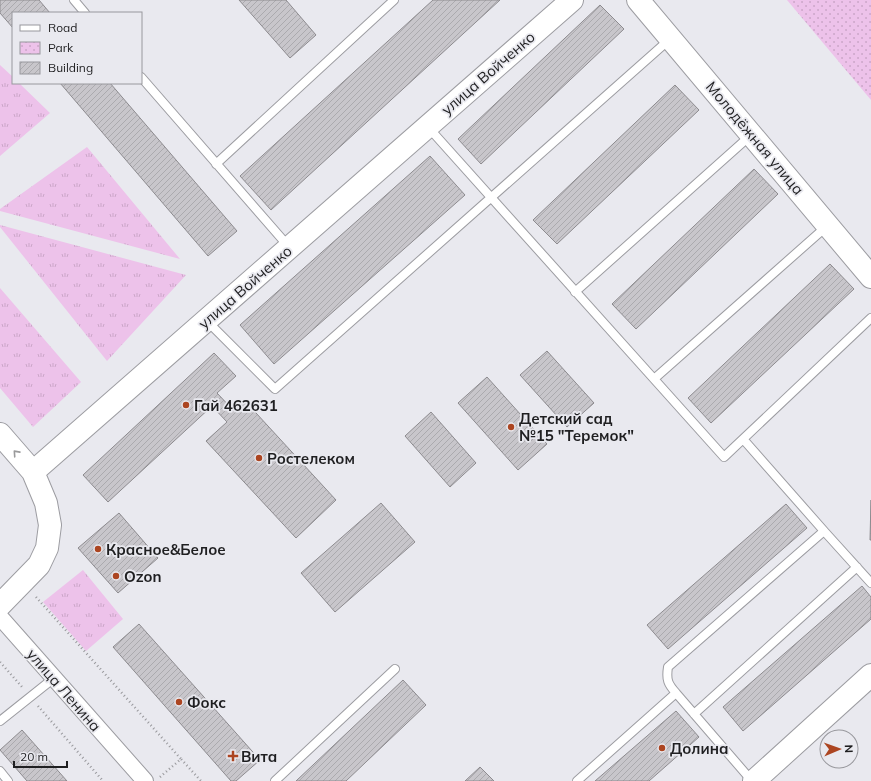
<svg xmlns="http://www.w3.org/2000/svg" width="871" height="781" font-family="Mulish,sans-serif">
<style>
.grass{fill:url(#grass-tufts)}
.park{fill:url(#park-dots)}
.building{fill:url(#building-hatch);stroke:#8d8b8f}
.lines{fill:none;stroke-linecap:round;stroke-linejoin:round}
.service-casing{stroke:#9c9ca1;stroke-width:10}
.minor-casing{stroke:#9c9ca1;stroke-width:18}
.secondary-casing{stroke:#9c9ca1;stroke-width:24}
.path{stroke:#97979b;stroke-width:2.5;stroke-dasharray:1 3;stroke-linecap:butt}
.service{stroke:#fff;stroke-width:8}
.minor{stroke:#fff;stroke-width:16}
.secondary{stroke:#fff;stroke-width:22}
.oneway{stroke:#9a9a9b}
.poi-dot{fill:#ac4521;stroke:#e9e9ef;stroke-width:1.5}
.labels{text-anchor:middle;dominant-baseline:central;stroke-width:3.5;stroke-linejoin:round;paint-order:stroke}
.street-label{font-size:15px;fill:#1f1f21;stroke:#e9e9ef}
.poi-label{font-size:15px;font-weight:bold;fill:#1f1f21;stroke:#e9e9ef;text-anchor:start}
</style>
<defs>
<pattern id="grass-tufts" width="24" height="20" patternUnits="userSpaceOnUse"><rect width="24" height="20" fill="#edc2ea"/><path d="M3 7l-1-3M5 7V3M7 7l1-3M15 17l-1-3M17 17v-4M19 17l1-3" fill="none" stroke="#cba6c8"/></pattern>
<pattern id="park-dots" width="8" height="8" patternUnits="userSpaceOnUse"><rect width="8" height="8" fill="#edc2ea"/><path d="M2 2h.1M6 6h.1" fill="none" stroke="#cba6c8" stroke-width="1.8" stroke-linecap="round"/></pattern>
<pattern id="building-hatch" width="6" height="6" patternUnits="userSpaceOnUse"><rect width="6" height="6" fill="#c8c6cb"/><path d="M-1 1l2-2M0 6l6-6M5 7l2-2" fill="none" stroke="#abaaae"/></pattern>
</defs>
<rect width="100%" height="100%" fill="#e9e9ef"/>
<path class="grass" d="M 0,65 L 13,77 L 13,83 L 19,83 L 50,113 L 0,156 Z
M 87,147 L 180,259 L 0,211 L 0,209 Z
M 0,225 L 186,275 L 107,361 L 0,227 Z
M 0,288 L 81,382 L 33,427 L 0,388 Z
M 83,570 L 123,619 L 86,651 L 43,602 Z"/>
<path class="park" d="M 787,0 L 871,0 L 871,100 Z"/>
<path class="building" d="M 0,0 L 39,0 L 50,13 L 13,13 L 13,28 L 0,13 Z
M 239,0 L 286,0 L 316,35 L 290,58 Z
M 433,0 L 500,0 L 271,210 L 240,176 Z
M 600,5 L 624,29 L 481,164 L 458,139 Z
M 60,83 L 110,83 L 237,231 L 208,256 Z
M 675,85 L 699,110 L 557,244 L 533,220 Z
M 430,156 L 465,195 L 274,364 L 240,325 Z
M 754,169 L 778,194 L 636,329 L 612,304 Z
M 830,264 L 854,289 L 711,423 L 688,398 Z
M 547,351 L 594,403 L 567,427 L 520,375 Z
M 214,353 L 236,376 L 217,393 L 234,411 L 245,401 L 336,500 L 296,538 L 206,441 L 227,422 L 212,406 L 108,502 L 83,475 Z
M 487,377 L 547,444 L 518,470 L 458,403 Z
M 431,412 L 476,463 L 450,487 L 405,436 Z
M 871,500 L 871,540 L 870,540 Z
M 381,503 L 415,542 L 335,612 L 301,573 Z
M 786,504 L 807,528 L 668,649 L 647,625 Z
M 119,513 L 158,558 L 118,593 L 78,548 Z
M 862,586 L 871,597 L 871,619 L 743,731 L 723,707 Z
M 139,624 L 260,760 L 236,781 L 231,781 L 113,647 Z
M 403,680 L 426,705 L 346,781 L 296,781 Z
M 676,711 L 699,737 L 649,781 L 595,781 Z
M 22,730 L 67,781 L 27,781 L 0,750 Z
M 480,767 L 494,781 L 465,781 Z"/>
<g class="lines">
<defs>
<path id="service" d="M 74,0 L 85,13
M 141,77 L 289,247
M 428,127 L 724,457 L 871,318
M 216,164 L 394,0
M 575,292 L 751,135
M 207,321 L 275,389 L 670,39
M 654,379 L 827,226
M 743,439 L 824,531
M 676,693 C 668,684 666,680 668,667 L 824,531 L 871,583
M 694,714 L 857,567
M 0,721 L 54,678
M 0,771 L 8,781
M 275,781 L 395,669
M 577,781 L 676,693 L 752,781"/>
<path id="minor" d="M 0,617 L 145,781"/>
<path id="secondary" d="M 638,0 L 871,277
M 0,434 L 33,472
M 0,605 L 39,565 L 47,548 L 50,525 L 46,503 L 33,472 L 572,0
M 754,781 L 871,675"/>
</defs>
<use href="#service" class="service-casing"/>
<use href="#minor" class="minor-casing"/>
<use href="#secondary" class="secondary-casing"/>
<path class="path" d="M 36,597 L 181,759
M 0,662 L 23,688
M 38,706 L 103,781
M 160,777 L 181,759 L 201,781"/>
<use href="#service" class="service"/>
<use href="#minor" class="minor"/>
<use href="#secondary" class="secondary"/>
</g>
<defs><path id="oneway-chevron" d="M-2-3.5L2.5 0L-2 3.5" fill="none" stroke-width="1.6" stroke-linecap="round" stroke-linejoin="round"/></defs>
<use class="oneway" href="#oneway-chevron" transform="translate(16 453) rotate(-132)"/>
<g class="poi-dot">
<circle cx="186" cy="405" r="4"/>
<circle cx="511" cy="427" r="4"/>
<circle cx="259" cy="458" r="4"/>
<circle cx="98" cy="549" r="4"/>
<circle cx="116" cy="576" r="4"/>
<circle cx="179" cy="702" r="4"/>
<circle cx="662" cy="748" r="4"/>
<path d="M231 750h4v4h4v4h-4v4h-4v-4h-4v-4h4z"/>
</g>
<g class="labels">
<g class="street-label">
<text transform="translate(488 73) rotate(-41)">улица Войченко</text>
<text transform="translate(755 138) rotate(50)">Молодёжная улица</text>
<text transform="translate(245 287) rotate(-41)">улица Войченко</text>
<text transform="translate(64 690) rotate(49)">улица Ленина</text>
</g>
<g class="poi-label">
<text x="194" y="405">Гай 462631</text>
<text x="519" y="418">Детский сад<tspan x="519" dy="17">№15 "Теремок"</tspan></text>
<text x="267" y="458">Ростелеком</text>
<text x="106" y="549">Красное&amp;Белое</text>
<text x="124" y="576">Ozon</text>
<text x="187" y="702">Фокс</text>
<text x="670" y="748">Долина</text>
<text x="241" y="756">Вита</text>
</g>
</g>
<rect x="12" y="12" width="130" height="72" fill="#e9e9ef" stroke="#98989d"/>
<rect x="20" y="25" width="20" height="6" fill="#ffffff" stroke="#98989d"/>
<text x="48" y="32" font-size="12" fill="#1f1f21">Road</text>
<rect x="20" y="42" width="20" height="12" fill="url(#park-dots)" stroke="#98989d"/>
<text x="48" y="52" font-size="12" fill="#1f1f21">Park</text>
<rect x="20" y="62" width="20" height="12" fill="url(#building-hatch)" stroke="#98989d"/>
<text x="48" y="72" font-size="12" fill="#1f1f21">Building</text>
<g transform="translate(839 749) rotate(88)"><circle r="19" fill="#e9e9ef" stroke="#98989d"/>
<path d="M0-3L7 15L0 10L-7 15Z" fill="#ac4521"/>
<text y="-6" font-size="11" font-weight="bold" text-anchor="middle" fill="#1f1f21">N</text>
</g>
<path d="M14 761v6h53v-6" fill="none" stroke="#1f1f21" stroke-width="2"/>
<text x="20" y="761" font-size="12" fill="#1f1f21" stroke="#e9e9ef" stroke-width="3" paint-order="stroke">20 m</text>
</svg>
